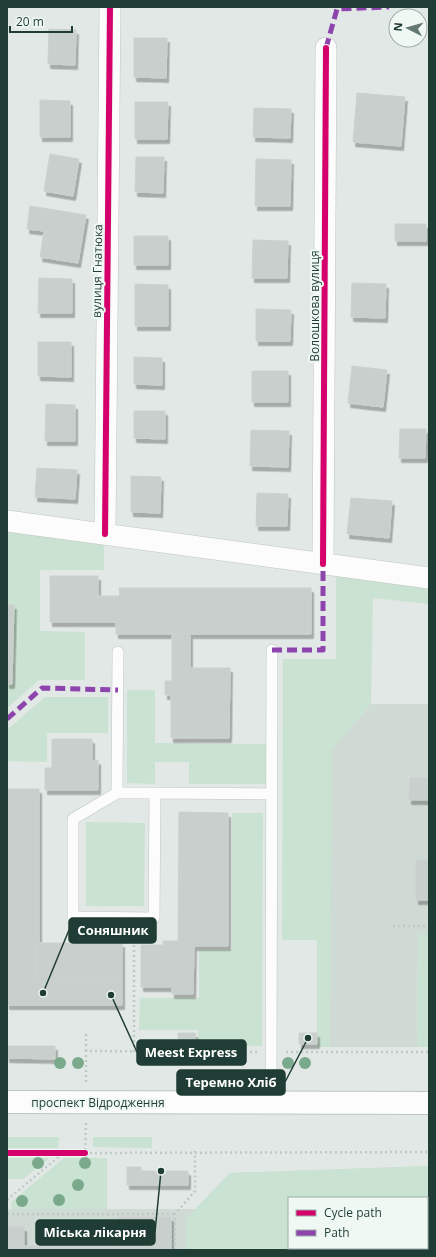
<svg xmlns="http://www.w3.org/2000/svg" width="436" height="1257" font-family="'Open Sans',sans-serif">
<style>
.built{fill:#cfdad5;fill-rule:evenodd}
.green{fill:#cae2d1;fill-rule:evenodd}
.building{fill:#c9cfcd;stroke:#cbd1ce;filter:url(#shadow)}
.lines{fill:none;stroke-linecap:round;stroke-linejoin:round}
.service-casing{stroke:#bfc5c2;stroke-width:12}
.minor-casing{stroke:#bfc5c2;stroke-width:22}
.secondary-casing{stroke:#bec6c3;stroke-width:24}
.path{stroke:#bfc9c6;stroke-width:2.5;stroke-dasharray:2 3;stroke-linecap:butt}
.service{stroke:#fbfcfb;stroke-width:11}
.minor{stroke:#fbfcfb;stroke-width:21}
.secondary{stroke:#fbfcfb;stroke-width:22}
.quiet{stroke:#8e44ad;stroke-width:5;stroke-dasharray:10 5;stroke-linecap:butt}
.cycleway-casing{stroke:#f0f8f4;stroke-width:8}
.cycleway{stroke:#d6006c;stroke-width:6}
.tree{fill:#7ba98c}
.labels{text-anchor:middle;dominant-baseline:central;stroke-width:4;stroke-linejoin:round;paint-order:stroke}
.street-label{font-size:12px;fill:#1f3d34;stroke:#f0f8f4}
.leader{fill:none;stroke:#1f3d34;stroke-width:1.5}
.callout-dot{fill:#1f3d34;stroke:#f0f8f4;stroke-width:1.5}
.callout{fill:#1f3d34;stroke:#1f3d34;stroke-width:1.5}
.callout-label{font-size:13px;text-anchor:middle;font-weight:bold;fill:#fff}
</style>
<defs>
<filter id="shadow"><feDropShadow dx="2.5" dy="4.5" stdDeviation="0" flood-color="#0004"/></filter>
</defs>
<rect width="100%" height="100%" fill="#e2e8e5"/>
<path class="built" d="M 371,704 L 429,704 L 429,934 L 418,934 L 417,1047 L 330,1047 L 332,749 Z
M 429,1166 L 429,1250 L 7,1250 L 7,1209 L 195,1209 L 230,1173 ZM 289,1198 L 427,1198 L 427,1248 L 289,1248 Z"/>
<path class="green" d="M 7,530 L 104,543 L 104,570 L 40,570 L 40,631 L 85,632 L 85,680 L 39,680 L 7,708 Z
M 336,574 L 429,587 L 429,604 L 373,598 L 371,704 L 332,749 L 330,1047 L 317,1047 L 317,940 L 282,940 L 283,659 L 336,659 Z
M 127,690 L 155,690 L 155,743 L 267,744 L 266,784 L 189,784 L 189,762 L 155,762 L 155,784 L 127,783 Z
M 45,697 L 108,697 L 108,733 L 47,733 L 47,762 L 7,761 L 7,730 Z
M 232,813 L 263,813 L 262,1046 L 198,1046 L 198,1030 L 139,1030 L 140,998 L 199,998 L 199,950 L 232,950 Z
M 86,822 L 145,823 L 144,906 L 86,906 Z
M 418,934 L 429,934 L 429,1047 L 417,1047 Z
M 7,1137 L 59,1137 L 58,1148 L 7,1148 Z
M 93,1137 L 152,1137 L 152,1148 L 93,1147 Z
M 7,1158 L 50,1158 L 23,1179 L 7,1179 Z
M 64,1158 L 107,1158 L 107,1209 L 12,1209 L 11,1202 Z
M 429,1166 L 429,1250 L 186,1250 L 186,1219 L 230,1173 ZM 289,1198 L 427,1198 L 427,1248 L 289,1248 Z
M 107,1217 L 107,1239 L 39,1239 L 39,1218 Z"/>
<path class="building" d="M 49,29 L 76,30 L 75,65 L 48,64 Z
M 134,38 L 167,38 L 166,78 L 134,77 Z
M 357,93 L 405,97 L 401,146 L 353,142 Z
M 40,100 L 70,101 L 70,137 L 40,137 Z
M 135,102 L 168,102 L 167,139 L 135,139 Z
M 254,108 L 291,109 L 290,138 L 253,137 Z
M 50,154 L 79,159 L 73,196 L 44,191 Z
M 136,157 L 164,157 L 163,193 L 135,192 Z
M 256,159 L 291,160 L 290,206 L 255,206 Z
M 30,206 L 86,215 L 78,263 L 40,257 L 44,231 L 27,229 Z
M 395,224 L 426,224 L 426,241 L 395,241 Z
M 134,236 L 168,236 L 168,265 L 134,265 Z
M 253,240 L 288,241 L 287,278 L 252,278 Z
M 39,278 L 72,279 L 72,313 L 38,313 Z
M 352,283 L 386,284 L 385,318 L 351,317 Z
M 135,284 L 168,285 L 168,326 L 135,326 Z
M 256,309 L 291,310 L 290,341 L 256,341 Z
M 38,342 L 71,342 L 71,377 L 38,376 Z
M 134,357 L 162,358 L 162,385 L 134,384 Z
M 352,366 L 387,370 L 383,407 L 348,403 Z
M 252,371 L 288,371 L 288,402 L 252,402 Z
M 46,404 L 75,405 L 75,441 L 45,441 Z
M 134,411 L 165,411 L 165,439 L 134,438 Z
M 400,429 L 426,429 L 425,458 L 399,458 Z
M 251,430 L 289,431 L 288,467 L 250,466 Z
M 37,468 L 77,470 L 75,499 L 35,497 Z
M 131,476 L 161,477 L 160,513 L 131,512 Z
M 257,493 L 288,494 L 287,526 L 256,526 Z
M 351,498 L 392,501 L 389,538 L 347,534 Z
M 50,576 L 98,576 L 98,596 L 120,596 L 119,588 L 311,588 L 311,634 L 116,634 L 116,622 L 50,622 Z
M 7,605 L 14,605 L 12,684 L 7,684 Z
M 172,634 L 190,634 L 190,668 L 230,668 L 229,738 L 171,738 L 171,695 L 165,695 L 165,681 L 172,681 Z
M 52,739 L 92,739 L 92,761 L 98,760 L 98,790 L 45,790 L 45,768 L 52,768 Z
M 410,778 L 429,778 L 429,800 L 409,800 Z
M 7,789 L 39,789 L 39,943 L 122,943 L 122,982 L 36,982 L 36,944 L 7,944 Z
M 179,812 L 228,813 L 228,946 L 194,946 L 193,994 L 172,994 L 172,987 L 141,987 L 141,945 L 163,945 L 163,941 L 178,941 Z
M 416,860 L 429,860 L 429,900 L 416,900 Z
M 7,944 L 36,944 L 36,982 L 122,982 L 122,1005 L 7,1005 Z
M 178,1033 L 195,1033 L 196,1045 L 178,1045 Z
M 299,1033 L 317,1033 L 317,1044 L 299,1044 Z
M 7,1046 L 55,1046 L 55,1059 L 7,1058 Z
M 127,1167 L 141,1167 L 141,1185 L 127,1185 Z
M 141,1171 L 188,1171 L 188,1185 L 141,1185 Z
M 119,1217 L 171,1217 L 171,1250 L 119,1250 Z
M 7,1227 L 24,1227 L 24,1246 L 7,1246 Z
M 7,1246 L 119,1246 L 119,1250 L 7,1250 Z"/>
<g class="lines">
<defs>
<path id="service" d="M 118,652 L 117,793 L 155,793
M 117,793 L 73,819 L 73,917 L 154,918 L 155,793 L 272,794
M 271,1102 L 272,650"/>
<path id="minor" d="M 7,521 L 429,578
M 105,534 L 110,7
M 323,564 L 326,48"/>
<path id="secondary" d="M 7,1102 L 429,1103"/>
</defs>
<use href="#service" class="service-casing"/>
<use href="#minor" class="minor-casing"/>
<use href="#secondary" class="secondary-casing"/>
<path class="path" d="M 393,926 L 429,926
M 86,1051 L 86,1031
M 134,1052 L 134,934
M 286,1052 L 429,1052
M 86,1082 L 86,1051 L 257,1052
M 86,1123 L 85,1153 L 429,1152
M 7,1200 L 63,1153
M 7,1214 L 175,1214
M 175,1250 L 175,1214 L 195,1191 L 195,1151"/>
<use href="#service" class="service"/>
<use href="#minor" class="minor"/>
<use href="#secondary" class="secondary"/>
<path class="quiet" d="M 326,48 L 337,9 L 389,7
M 272,650 L 323,650 L 323,564
M 7,719 L 42,688 L 118,690"/>
<defs>
<path id="cycleway" d="M 105,534 L 110,7
M 323,564 L 326,48
M 7,1153 L 85,1153"/>
</defs>
<use href="#cycleway" class="cycleway-casing"/>
<use href="#cycleway" class="cycleway"/>
</g>
<g class="tree">
<circle cx="60" cy="1063" r="6"/>
<circle cx="78" cy="1063" r="6"/>
<circle cx="288" cy="1063" r="6"/>
<circle cx="305" cy="1063" r="6"/>
<circle cx="38" cy="1163" r="6"/>
<circle cx="85" cy="1163" r="6"/>
<circle cx="78" cy="1185" r="6"/>
<circle cx="59" cy="1200" r="6"/>
<circle cx="22" cy="1201" r="6"/>
</g>
<g class="labels">
<g class="street-label">
<text transform="translate(97 271) rotate(-89)">вулиця Гнатюка</text>
<text transform="translate(314 306) rotate(-90)">Волошкова вулиця</text>
<text x="98" y="1102">проспект Відродження</text>
</g>
</g>
<path class="leader" d="M43 993L69 930M111 995L137 1052M308 1038L285 1082M161 1171L155 1232"/>
<g class="callout-dot">
<circle cx="43" cy="993" r="4"/>
<circle cx="111" cy="995" r="4"/>
<circle cx="308" cy="1038" r="4"/>
<circle cx="161" cy="1171" r="4"/>
</g>
<g class="callout">
<rect x="69" y="918" width="87" height="25" rx="4"/>
<rect x="137" y="1040" width="109" height="25" rx="4"/>
<rect x="177" y="1070" width="108" height="25" rx="4"/>
<rect x="36" y="1220" width="119" height="25" rx="4"/>
</g>
<g class="callout-label">
<text x="113" y="935">Соняшник</text>
<text x="191" y="1057">Meest Express</text>
<text x="231" y="1087">Теремно Хліб</text>
<text x="95" y="1237">Міська лікарня</text>
</g>
<rect width="436" height="1257" fill="none" stroke="#1f3d34" stroke-width="16"/>
<rect x="288" y="1197" width="140" height="52" fill="#f0f8f4" stroke="#9cada7"/>
<rect x="296" y="1210" width="20" height="6" fill="#d6006c" stroke="#9cada7"/>
<text x="324" y="1217" font-size="12" fill="#1f3d34">Cycle path</text>
<rect x="296" y="1230" width="20" height="6" fill="#8e44ad" stroke="#9cada7"/>
<text x="324" y="1237" font-size="12" fill="#1f3d34">Path</text>
<g transform="translate(408 28) rotate(276)"><circle r="19" fill="#f0f8f4" stroke="#9cada7"/>
<path d="M0-3L7 15L0 10L-7 15Z" fill="#637972"/>
<text y="-6" font-size="11" font-weight="bold" text-anchor="middle" fill="#1f3d34">N</text>
</g>
<path d="M10 26v6h62v-6" fill="none" stroke="#1f3d34" stroke-width="2"/>
<text x="16" y="26" font-size="12" fill="#1f3d34" stroke="#f0f8f4" stroke-width="3" paint-order="stroke">20 m</text>
</svg>
